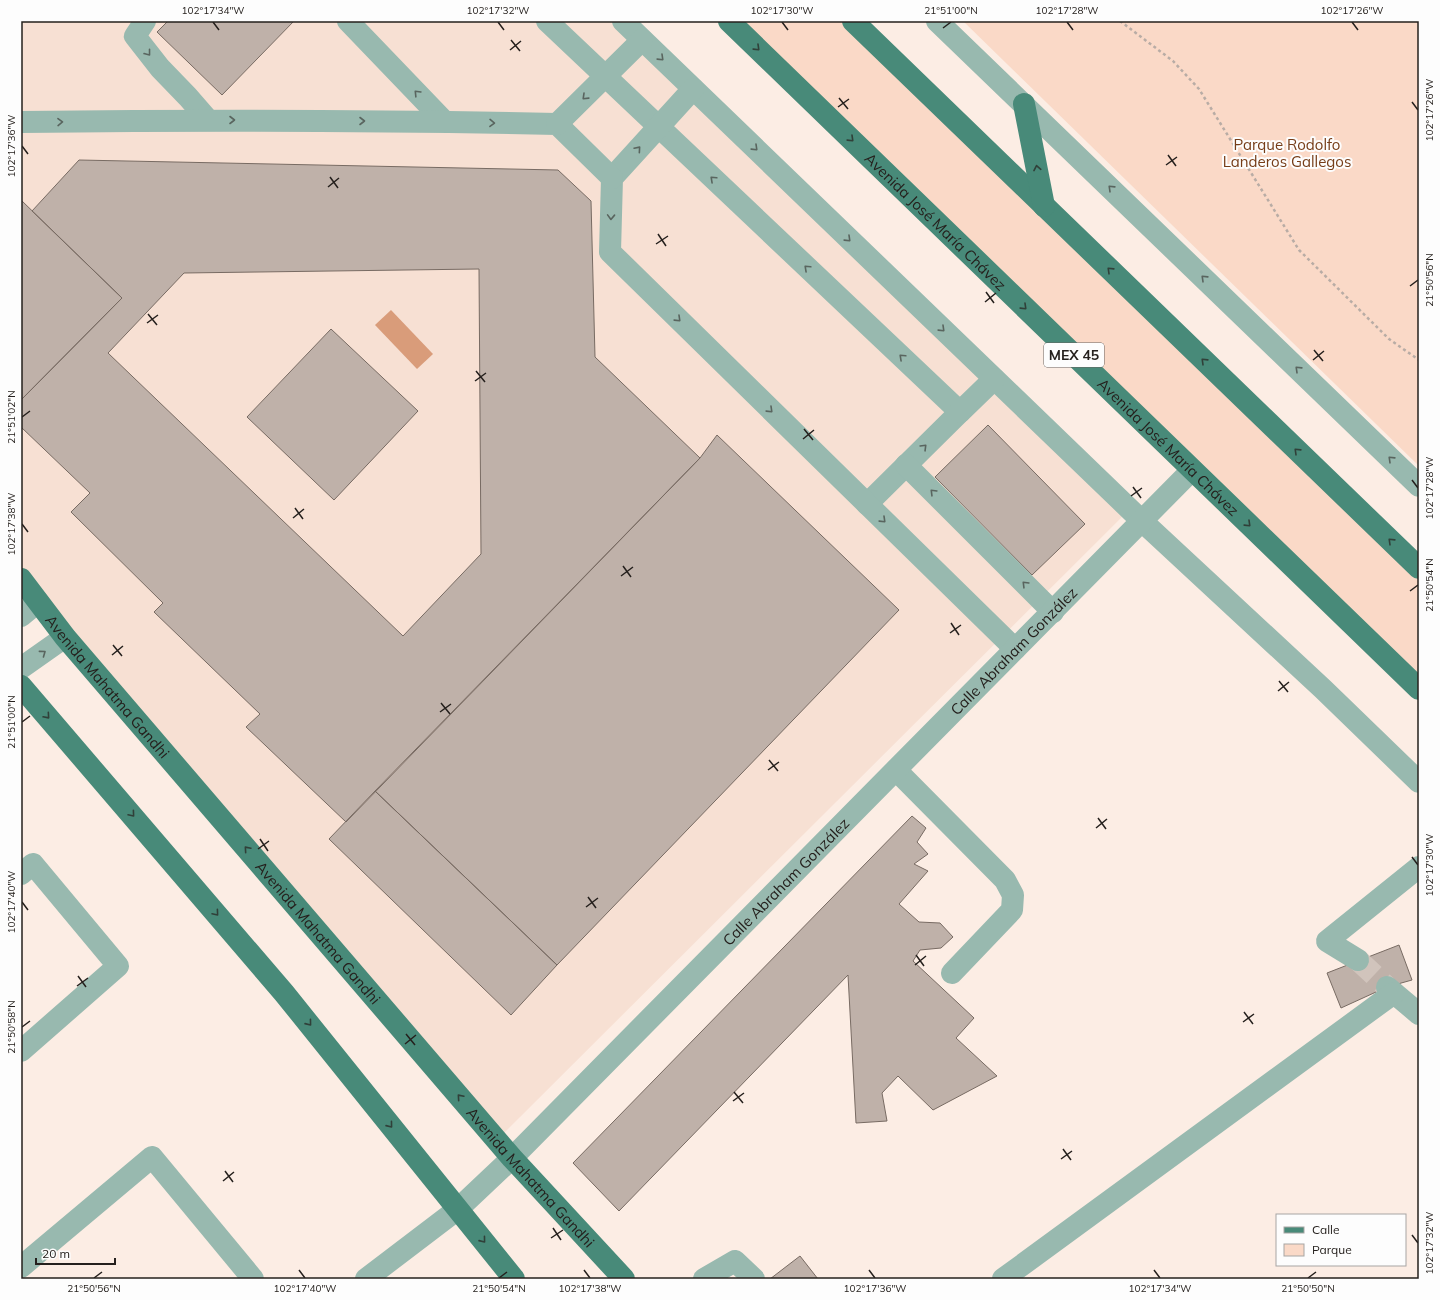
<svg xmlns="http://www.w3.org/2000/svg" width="1440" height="1300" font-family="Mulish,sans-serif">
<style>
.built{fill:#f7e0d3}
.green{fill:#fad9c7}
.water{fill:#d99c7a}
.building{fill:#bfb1a9;stroke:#786b63;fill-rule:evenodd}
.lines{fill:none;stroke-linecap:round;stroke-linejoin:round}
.minor-tunnel{stroke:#d1c4bc;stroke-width:22;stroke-dasharray:22 11;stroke-linecap:butt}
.path{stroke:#b8aca5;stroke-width:2.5;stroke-dasharray:3 3;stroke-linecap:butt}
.minor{stroke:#98b9af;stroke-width:22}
.major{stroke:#488a79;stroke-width:22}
.oneway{stroke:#304039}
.oneway2{stroke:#59655f}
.ticks{fill:none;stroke:#25201d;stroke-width:1.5}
.labels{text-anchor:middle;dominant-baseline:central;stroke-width:4;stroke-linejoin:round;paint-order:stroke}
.shield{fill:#fdfdfd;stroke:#666260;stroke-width:1}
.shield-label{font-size:14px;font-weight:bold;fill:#25201d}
.park-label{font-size:15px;fill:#763d18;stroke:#fdfdfd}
.street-label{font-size:15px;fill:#25201d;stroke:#fdfdfd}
.neatline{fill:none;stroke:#25201d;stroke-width:1.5}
.ticks-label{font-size:10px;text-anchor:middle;fill:#25201d}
</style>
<rect width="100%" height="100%" fill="#fcede4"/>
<path class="built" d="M 21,21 L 631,21 L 1135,504 L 499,1138 L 21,573 Z"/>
<path class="green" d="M 743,21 L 841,21 L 1419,580 L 1419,676 Z
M 963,21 L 1419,21 L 1419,466 Z"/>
<path class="water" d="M 391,310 L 433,354 L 417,369 L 375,325 Z"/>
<path class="building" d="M 168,21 L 294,21 L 222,95 L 157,32 Z
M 79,160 L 558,170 L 591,201 L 595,357 L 700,458 L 346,822 L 246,727 L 260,714 L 154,612 L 163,603 L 71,512 L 90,493 L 21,427 L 21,400 L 122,298 L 32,211 ZM 479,269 L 481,554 L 403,636 L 108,353 L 184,273 Z
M 21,200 L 122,298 L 21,400 Z
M 331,329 L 418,411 L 334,500 L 247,417 Z
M 988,425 L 1085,524 L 1032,575 L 935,477 Z
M 717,435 L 899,610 L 557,965 L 375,791 L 700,458 Z
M 375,791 L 557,965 L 511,1015 L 329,839 Z
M 912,816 L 926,828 L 917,842 L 928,854 L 914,864 L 928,871 L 899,904 L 919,922 L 940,923 L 953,937 L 941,948 L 920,950 L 913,961 L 974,1018 L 956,1038 L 997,1076 L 933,1110 L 898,1076 L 882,1093 L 887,1121 L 856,1123 L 848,975 L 619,1211 L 573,1163 Z
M 1399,945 L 1412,980 L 1387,987 L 1341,1008 L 1327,973 Z
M 800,1256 L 818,1279 L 770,1279 Z"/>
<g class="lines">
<path class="minor-tunnel" d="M 1358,960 L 1387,987"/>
<path class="path" d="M 1120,21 L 1173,61 L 1199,89 L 1299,250 L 1389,339 L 1419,360"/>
<g class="minor">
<path d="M 145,21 L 135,36 L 160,68 L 188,97 L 208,120"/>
<path d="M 348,21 L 444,121"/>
<path d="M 547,21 L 960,412 L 867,504"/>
<path d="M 623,21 L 1143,522 L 1323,689 L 1419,782"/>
<path d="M 937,21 L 1419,486"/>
<path d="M 693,89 L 612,178 L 610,252 L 1015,649"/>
<path d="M 21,122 C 200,120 379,120 557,124 L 612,178"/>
<path d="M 557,124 L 642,40"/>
<path d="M 960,412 L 994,379"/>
<path d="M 906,465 L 1053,612"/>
<path d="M 21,616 L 38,602"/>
<path d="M 21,668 L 65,637"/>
<path d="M 896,770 L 1005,880 L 1013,895 L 1012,910 L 952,973"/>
<path d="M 21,874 L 33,864 L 118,966 L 21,1051"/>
<path d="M 1358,960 L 1327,941 L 1419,867"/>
<path d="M 1387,987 L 1419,1014"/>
<path d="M 21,1267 L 152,1157 L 253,1279"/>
<path id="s1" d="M 366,1279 L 458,1209 L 512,1158 L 1192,470"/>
<path d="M 704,1279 L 735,1261 L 754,1279"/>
<path d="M 1003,1279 L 1394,993"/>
</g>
<g class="major">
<path id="s2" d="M 729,21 L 1419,689"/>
<path d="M 853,21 L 1419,568"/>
<path d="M 1024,104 L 1044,206"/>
<path id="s3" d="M 21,579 L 65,637 L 512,1158 L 624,1279"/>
<path d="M 21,686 L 284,993 L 514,1279"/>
</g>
</g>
<defs><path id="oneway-chevron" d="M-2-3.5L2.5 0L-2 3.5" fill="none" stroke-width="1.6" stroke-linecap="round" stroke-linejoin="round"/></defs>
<g class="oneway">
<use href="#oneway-chevron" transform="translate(757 48) rotate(44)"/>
<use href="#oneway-chevron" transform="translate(851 139) rotate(44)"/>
<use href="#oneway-chevron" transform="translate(1037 168) rotate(-101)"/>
<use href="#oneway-chevron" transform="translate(1110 270) rotate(-136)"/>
<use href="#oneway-chevron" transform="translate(1024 307) rotate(44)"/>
<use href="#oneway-chevron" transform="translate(1204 361) rotate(-136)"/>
<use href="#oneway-chevron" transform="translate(1297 451) rotate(-136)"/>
<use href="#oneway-chevron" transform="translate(1248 524) rotate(44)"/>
<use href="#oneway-chevron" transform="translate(1391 541) rotate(-136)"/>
<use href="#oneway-chevron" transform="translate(47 716) rotate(49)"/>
<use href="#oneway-chevron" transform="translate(132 814) rotate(50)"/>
<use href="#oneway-chevron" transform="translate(247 849) rotate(-131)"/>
<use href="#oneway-chevron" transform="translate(216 913) rotate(50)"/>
<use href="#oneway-chevron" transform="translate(309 1023) rotate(51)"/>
<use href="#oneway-chevron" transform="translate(460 1097) rotate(-131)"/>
<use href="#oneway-chevron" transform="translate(390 1125) rotate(51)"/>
<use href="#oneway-chevron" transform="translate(483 1240) rotate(51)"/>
</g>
<g class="oneway2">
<use href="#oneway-chevron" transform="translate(148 53) rotate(52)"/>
<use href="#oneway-chevron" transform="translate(661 58) rotate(44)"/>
<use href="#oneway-chevron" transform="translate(417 93) rotate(-134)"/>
<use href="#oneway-chevron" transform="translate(585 97) rotate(136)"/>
<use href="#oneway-chevron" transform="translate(232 120)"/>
<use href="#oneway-chevron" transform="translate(362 121)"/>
<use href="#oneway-chevron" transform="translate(60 122) rotate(-1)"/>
<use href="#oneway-chevron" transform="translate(492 123) rotate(1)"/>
<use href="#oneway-chevron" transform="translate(755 148) rotate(44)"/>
<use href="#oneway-chevron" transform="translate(638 149) rotate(-49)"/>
<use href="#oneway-chevron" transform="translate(713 179) rotate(-137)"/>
<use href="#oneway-chevron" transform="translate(1111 188) rotate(-136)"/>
<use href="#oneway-chevron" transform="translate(611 217) rotate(92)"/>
<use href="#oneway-chevron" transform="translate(848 239) rotate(44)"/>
<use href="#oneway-chevron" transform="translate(807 268) rotate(-137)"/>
<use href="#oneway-chevron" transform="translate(1204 278) rotate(-136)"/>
<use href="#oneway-chevron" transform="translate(678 319) rotate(44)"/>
<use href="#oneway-chevron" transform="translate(942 329) rotate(44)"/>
<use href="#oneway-chevron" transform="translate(902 357) rotate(-137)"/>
<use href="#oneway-chevron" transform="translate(1298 369) rotate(-136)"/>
<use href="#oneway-chevron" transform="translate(770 410) rotate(44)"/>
<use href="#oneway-chevron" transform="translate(924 447) rotate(-45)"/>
<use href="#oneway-chevron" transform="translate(1391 459) rotate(-136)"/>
<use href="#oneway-chevron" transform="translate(933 492) rotate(-135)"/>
<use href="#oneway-chevron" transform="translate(883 520) rotate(44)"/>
<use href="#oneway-chevron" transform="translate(1025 584) rotate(-135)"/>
<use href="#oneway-chevron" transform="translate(43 653) rotate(-36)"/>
</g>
<path class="ticks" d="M 213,22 L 219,30M 498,22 L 504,30M 782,22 L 788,30M 1067,22 L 1073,30M 1352,22 L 1358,30M 943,28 L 951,22M 511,40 L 520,51M 510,50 L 521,41M 839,98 L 848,109M 1412,102 L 1418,110M 838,107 L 849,99M 22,146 L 28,154M 1168,155 L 1176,166M 1166,165 L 1177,157M 330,177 L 338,188M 328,187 L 339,178M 658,234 L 666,246M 656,244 L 668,236M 1410,286 L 1418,280M 986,292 L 994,303M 985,302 L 996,293M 148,314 L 157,325M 147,323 L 158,315M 1314,350 L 1323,361M 1313,360 L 1324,351M 476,371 L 485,382M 475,381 L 486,373M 22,417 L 30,411M 804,429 L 813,440M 803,439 L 814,430M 1412,480 L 1418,488M 1133,487 L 1141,498M 1131,496 L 1142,488M 295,508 L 303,519M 293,518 L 304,509M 22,524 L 28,532M 623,566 L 631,577M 621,576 L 633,567M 1410,591 L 1418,585M 951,623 L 959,635M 950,633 L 961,625M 113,645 L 122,656M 112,655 L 123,646M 1279,681 L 1288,692M 1278,691 L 1289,682M 441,703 L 450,714M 440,712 L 451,704M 22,722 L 30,716M 769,760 L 778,771M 768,770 L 779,762M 1098,818 L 1106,829M 1096,828 L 1107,819M 260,839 L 268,851M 258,849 L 269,841M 1412,857 L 1418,865M 588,897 L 596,908M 22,902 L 28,910M 586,907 L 598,898M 916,955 L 924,966M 915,965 L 926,956M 78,976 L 86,987M 77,986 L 88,978M 1244,1012 L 1253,1024M 1243,1022 L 1254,1014M 22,1027 L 30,1021M 406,1034 L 415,1045M 405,1044 L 416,1035M 734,1092 L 743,1103M 733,1101 L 744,1093M 1063,1149 L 1071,1160M 1061,1159 L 1072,1151M 225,1171 L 233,1182M 223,1181 L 234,1172M 553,1228 L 561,1240M 1412,1235 L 1418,1243M 551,1238 L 563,1230M 299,1270 L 305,1278M 584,1270 L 590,1278M 869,1270 L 875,1278M 1154,1270 L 1160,1278M 94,1278 L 102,1272M 499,1278 L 507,1272M 1308,1278 L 1316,1272"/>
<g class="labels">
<rect class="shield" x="1044" y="343" width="60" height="24" rx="3"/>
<g class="shield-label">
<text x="1074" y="355">MEX 45</text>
</g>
<g class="park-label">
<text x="1287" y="144">Parque Rodolfo<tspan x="1287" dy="17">Landeros Gallegos</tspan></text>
</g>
<g class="street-label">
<text stroke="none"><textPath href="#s2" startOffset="288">Avenida José María Chávez</textPath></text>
<text stroke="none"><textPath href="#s2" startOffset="612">Avenida José María Chávez</textPath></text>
<text stroke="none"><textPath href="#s1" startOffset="903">Calle Abraham González</textPath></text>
<text stroke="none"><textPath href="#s3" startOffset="138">Avenida Mahatma Gandhi</textPath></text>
<text stroke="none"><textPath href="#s1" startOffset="579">Calle Abraham González</textPath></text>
<text stroke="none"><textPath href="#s3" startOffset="462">Avenida Mahatma Gandhi</textPath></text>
<text stroke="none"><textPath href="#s3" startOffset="786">Avenida Mahatma Gandhi</textPath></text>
</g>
</g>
<rect width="1440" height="1300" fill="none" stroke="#fdfdfd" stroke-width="44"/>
<rect x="1276" y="1214" width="130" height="52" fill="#fdfdfd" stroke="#a7a5a3"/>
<rect x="1284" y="1227" width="20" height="6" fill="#488a79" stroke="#a7a5a3"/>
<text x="1312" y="1234" font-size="12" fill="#25201d">Calle</text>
<rect x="1284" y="1244" width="20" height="12" fill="#fad9c7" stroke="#a7a5a3"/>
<text x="1312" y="1254" font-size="12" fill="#25201d">Parque</text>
<path d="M36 1258v6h79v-6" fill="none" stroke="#25201d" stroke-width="2"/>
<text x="42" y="1258" font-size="12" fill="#25201d" stroke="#fdfdfd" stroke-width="3" paint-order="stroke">20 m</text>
<rect x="22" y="22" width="1396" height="1256" class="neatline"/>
<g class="ticks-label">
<text x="213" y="14">102°17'34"W</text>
<text x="498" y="14">102°17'32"W</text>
<text x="782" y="14">102°17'30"W</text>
<text x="951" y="14">21°51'00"N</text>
<text x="1067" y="14">102°17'28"W</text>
<text x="1352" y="14">102°17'26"W</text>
<text transform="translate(1429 110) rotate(-90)" y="4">102°17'26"W</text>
<text transform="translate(11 146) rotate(-90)" y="4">102°17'36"W</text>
<text transform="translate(1429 280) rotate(-90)" y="4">21°50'56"N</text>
<text transform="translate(11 417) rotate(-90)" y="4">21°51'02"N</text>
<text transform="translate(1429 488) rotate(-90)" y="4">102°17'28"W</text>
<text transform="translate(11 524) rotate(-90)" y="4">102°17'38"W</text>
<text transform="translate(1429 585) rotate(-90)" y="4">21°50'54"N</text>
<text transform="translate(11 722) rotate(-90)" y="4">21°51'00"N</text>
<text transform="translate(1429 865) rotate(-90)" y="4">102°17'30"W</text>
<text transform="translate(11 902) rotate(-90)" y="4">102°17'40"W</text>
<text transform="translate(11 1027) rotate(-90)" y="4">21°50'58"N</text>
<text transform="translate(1429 1243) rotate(-90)" y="4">102°17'32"W</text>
<text x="94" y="1292">21°50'56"N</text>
<text x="305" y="1292">102°17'40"W</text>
<text x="499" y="1292">21°50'54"N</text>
<text x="590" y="1292">102°17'38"W</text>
<text x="875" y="1292">102°17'36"W</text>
<text x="1160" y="1292">102°17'34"W</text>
<text x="1308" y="1292">21°50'50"N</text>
</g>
</svg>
